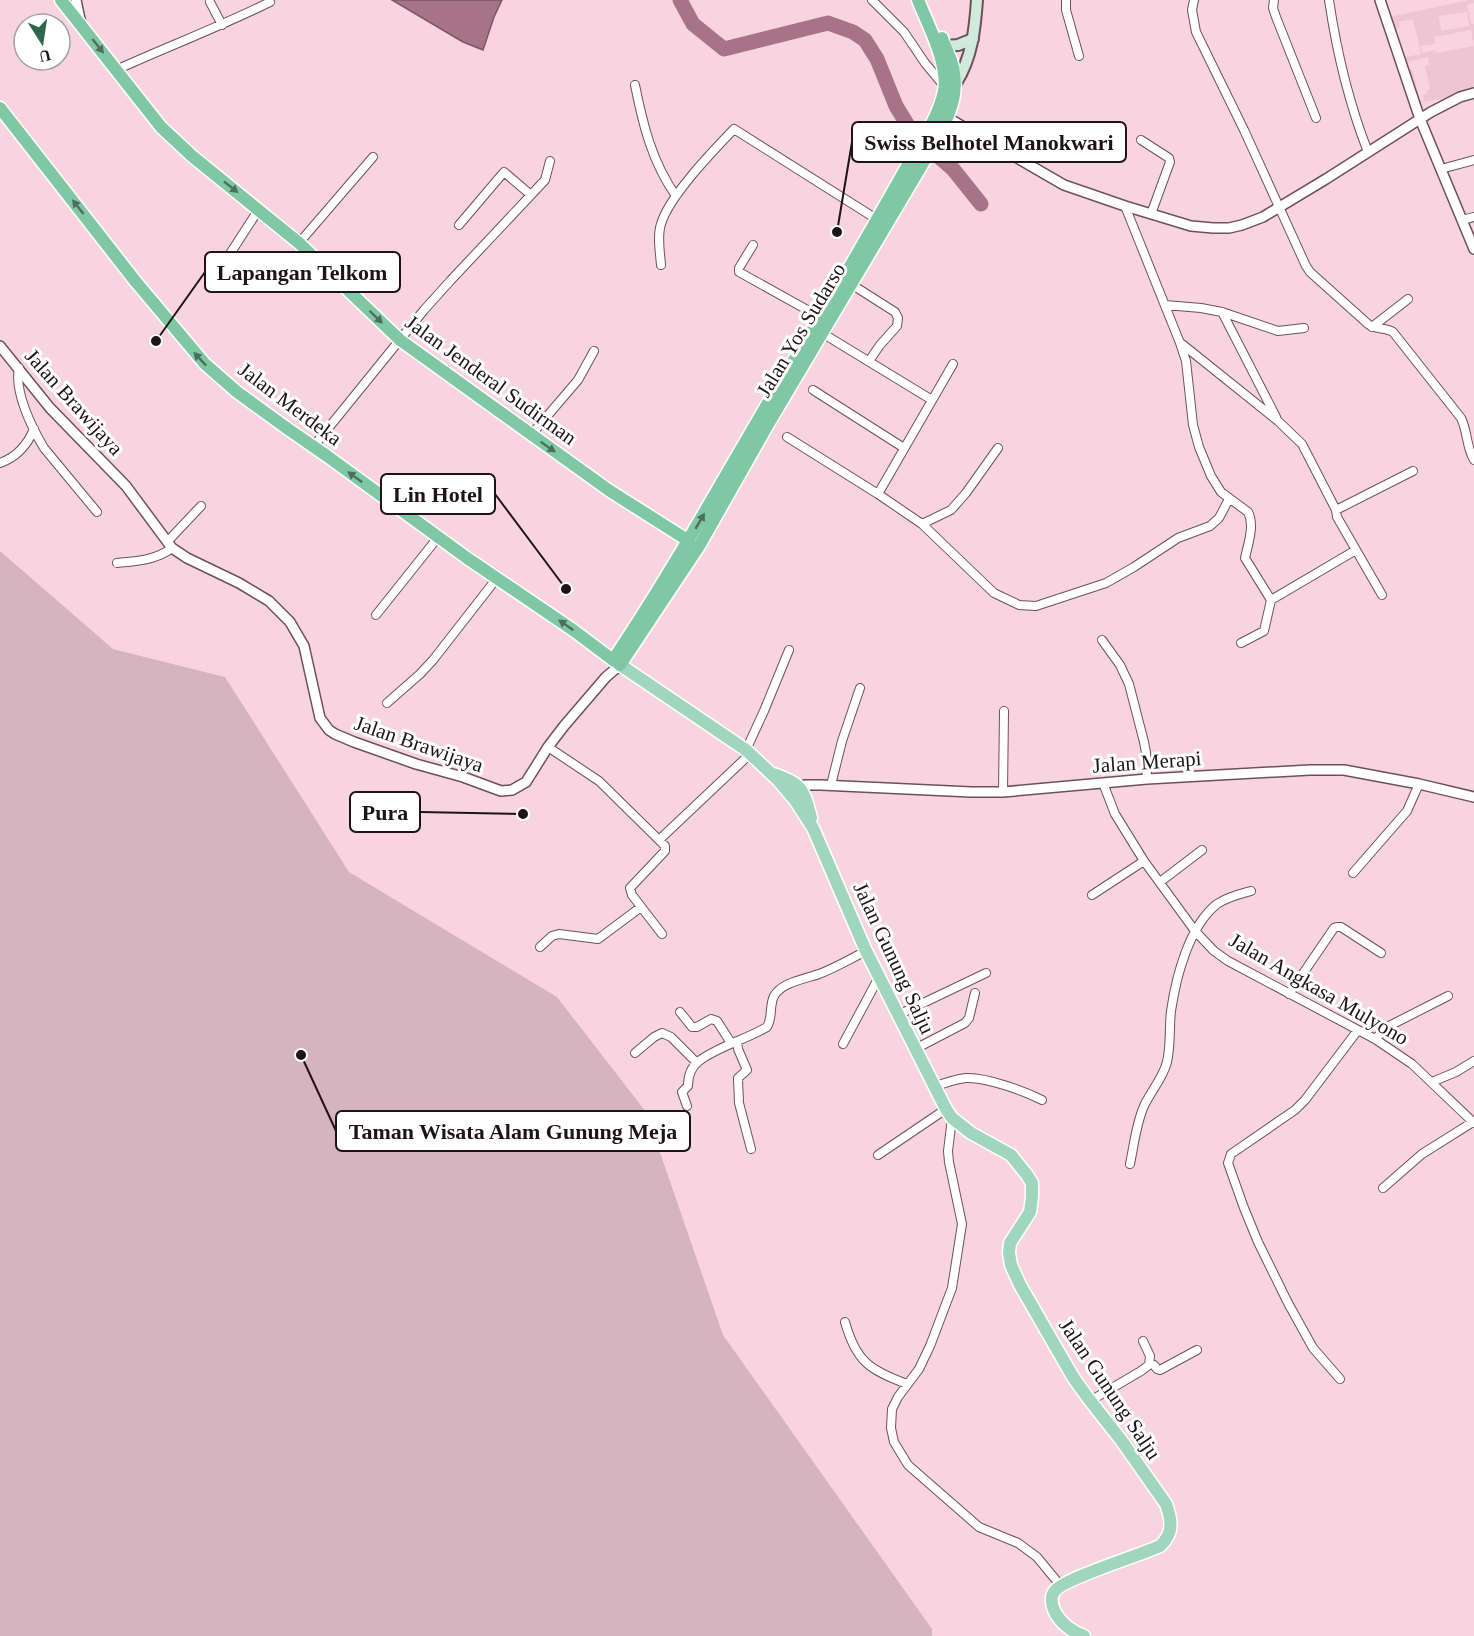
<svg xmlns="http://www.w3.org/2000/svg" width="1474" height="1636" font-family="'Times New Roman',serif">
<style>
.built{fill:#efc4d3;fill-rule:evenodd}
.green{fill:#d6b4bf}
.water{fill:#a77387;stroke:#7e5665;stroke-width:1.5}
.lines{fill:none;stroke-linecap:round;stroke-linejoin:round}
.river{stroke:#a77387;stroke-width:15}
.minor-casing{stroke:#6e505a;stroke-width:10}
.tertiary-casing{stroke:#6e505a;stroke-width:12}
.secondary-casing{stroke:#6e505a;stroke-width:14}
.primary-casing{stroke:#fff;stroke-width:15}
.trunk-casing{stroke:#fff;stroke-width:15}
.minor{stroke:#fff;stroke-width:8}
.tertiary{stroke:#fff;stroke-width:9}
.secondary{stroke:#d0eadd;stroke-width:10}
.primary{stroke:#a0d6bb;stroke-width:12}
.trunk{stroke:#80c8a4;stroke-width:12}
.oneway{fill:#506e5e}
.labels{text-anchor:middle;dominant-baseline:central;stroke-width:6;stroke-linejoin:round;paint-order:stroke}
.street-label{font-size:21px;fill:#1f1317;stroke:#fff}
.leader{fill:none;stroke:#1f1317;stroke-width:2}
.callout-dot{fill:#1f1317;stroke:#fff;stroke-width:2}
.callout{fill:#fff;stroke:#1f1317;stroke-width:2}
.callout-label{font-size:22px;text-anchor:middle;font-weight:bold;fill:#1f1317}
</style>
<rect width="100%" height="100%" fill="#f8d4e1"/>
<path class="built" d="M 1469,0 L 1474,0 L 1474,3 L 1467,5 L 1469,14 L 1474,13 L 1469,15 L 1471,24 L 1474,24 L 1474,93 L 1417,103 L 1401,59 L 1390,17 ZM 1467,12 L 1469,26 L 1441,31 L 1439,16 ZM 1413,19 L 1421,54 L 1401,58 L 1394,30 L 1400,28 L 1399,22 ZM 1471,30 L 1474,46 L 1436,53 L 1435,50 L 1422,53 L 1421,46 L 1435,44 L 1434,37 ZM 1428,57 L 1429,65 L 1425,66 L 1430,89 L 1427,91 L 1427,94 L 1423,95 L 1424,101 L 1420,101 L 1412,69 L 1409,70 L 1408,62 Z"/>
<path class="green" d="M 0,551 L 113,649 L 225,677 L 349,872 L 557,997 L 646,1112 L 723,1335 L 932,1629 L 932,1636 L 0,1636 Z"/>
<path class="water" d="M 392,0 L 502,0 L 494,17 L 483,50 L 463,42 Z"/>
<g class="lines">
<path class="river" d="M 680,0 L 693,24 L 724,49 L 828,23 L 853,32 L 865,40 L 877,59 L 896,106 L 913,134 L 953,169 L 981,204"/>
<defs>
<path id="minor" d="M 872,0 L 904,32 L 925,63 L 944,86
M 1066,0 L 1066,10 L 1079,56
M 1194,0 L 1192,10 L 1196,32 L 1244,130 L 1306,266 L 1310,272 L 1368,324 C 1375,330 1385,327 1393,332 L 1461,418 C 1468,432 1466,447 1474,460
M 1274,0 L 1273,8 L 1276,17 L 1316,118
M 1329,0 C 1337,54 1348,101 1368,152
M 210,2 L 222,25
M 116,70 C 167,47 219,27 270,2
M 635,85 C 643,125 652,162 676,196
M 1141,140 L 1169,158 L 1170,162 L 1151,214
M 1441,169 L 1474,160
M 531,195 L 545,180 L 550,161
M 1125,206 L 1180,343 L 1186,361 L 1193,425 L 1199,447 L 1211,476 L 1221,492 L 1248,512 C 1255,525 1248,544 1245,558 L 1271,600
M 1462,220 L 1474,217
M 299,243 L 373,157
M 753,245 L 739,268 L 739,272 L 820,317
M 226,260 L 259,209
M 661,265 C 660,252 657,236 661,224 C 669,196 714,150 734,129 L 878,220
M 851,284 L 895,312 L 898,318 L 897,326 L 880,345 L 869,361
M 1165,305 L 1201,308 L 1222,312 L 1278,331 L 1304,328
M 1222,312 L 1276,417
M 1372,327 L 1408,299
M 822,333 L 932,400
M 1182,344 L 1278,421 L 1302,444 L 1336,510 L 1337,517 L 1382,595
M 19,368 C 14,392 32,428 44,448 L 97,512
M 813,390 L 904,448
M 531,435 L 578,380 L 594,351
M 787,437 L 878,494 L 922,524 L 994,593 L 1019,605 L 1036,606 L 1106,583 L 1134,567 L 1178,538 L 1210,526 L 1219,518 L 1229,499
M 313,447 L 424,310 L 451,280 L 531,195 L 504,172 L 459,225
M 0,463 C 17,457 27,446 34,429
M 878,494 L 953,364
M 1336,510 L 1413,471
M 922,524 L 951,510 L 966,493 L 998,448
M 167,542 L 201,506
M 117,563 C 137,561 156,560 172,548
M 376,615 L 439,536
M 1102,640 L 1120,665 L 1129,684 L 1144,742 L 1146,753 L 1147,779
M 1241,643 L 1264,631 L 1271,600 L 1356,550
M 387,703 L 420,674 L 433,660 L 497,578
M 548,747 L 599,781 L 659,840
M 746,750 L 764,711 L 789,650
M 1103,783 L 1115,814 L 1144,861 L 1195,931 L 1214,951 L 1228,961 L 1375,1039 L 1412,1064 L 1474,1123
M 831,785 L 842,741 L 860,688
M 1003,792 L 1004,711
M 1353,873 L 1407,811 L 1419,784
M 1160,882 L 1202,850
M 1092,895 L 1144,861
M 662,934 L 632,895 L 630,888 L 665,851 L 665,846 L 659,840 L 750,754
M 540,947 L 552,936 L 559,934 L 598,939 L 641,907
M 1289,994 L 1334,928 L 1337,927 L 1341,927 L 1381,953
M 680,1012 L 692,1027 L 697,1027 L 711,1019 L 717,1021 L 731,1043
M 898,1015 L 986,973
M 1375,1039 L 1389,1026 L 1448,996
M 737,1041 L 738,1049 L 747,1070 L 738,1078 L 739,1103 L 751,1149
M 843,1044 L 879,977
M 915,1049 L 965,1023 L 969,1018 L 975,993
M 635,1053 L 654,1037 L 662,1033 L 671,1037 L 696,1062
M 1432,1082 L 1456,1072 L 1474,1061
M 934,1087 C 944,1083 955,1079 966,1078 C 986,1077 1024,1091 1042,1100
M 687,1106 L 682,1092 L 688,1086 C 688,1077 691,1067 699,1061 C 719,1046 745,1040 767,1027 C 773,1017 769,1006 774,996 C 782,982 805,979 819,974 C 835,968 850,959 866,951
M 952,1118 L 948,1151 L 949,1162 L 962,1224 L 952,1288 L 930,1346 L 919,1369 L 898,1397 L 892,1409 L 891,1428 L 894,1442 L 908,1465 L 979,1527 L 1018,1543 L 1037,1557 L 1060,1585
M 878,1155 L 946,1109
M 1130,1164 C 1134,1145 1136,1124 1144,1106 C 1151,1091 1163,1078 1167,1062 C 1171,1045 1169,1028 1171,1011 C 1176,977 1189,926 1217,904 C 1227,897 1240,894 1251,891
M 1383,1188 L 1422,1154 L 1473,1122
M 845,1322 C 856,1361 869,1370 907,1384
M 1150,1363 L 1154,1365 L 1157,1369 L 1160,1370 L 1197,1350
M 1340,1379 L 1313,1348 L 1288,1303 L 1258,1242 L 1244,1208 L 1228,1163 L 1231,1154 L 1295,1110 L 1305,1100 L 1358,1030
M 1090,1401 L 1141,1371 L 1149,1365 L 1150,1356 L 1143,1341"/>
<path id="tertiary" d="M 76,0 L 81,24
M 1380,0 L 1420,119 L 1474,249
M 948,118 L 1064,185 L 1125,206 L 1191,226 L 1213,228 L 1229,228 L 1242,225 L 1263,217 L 1326,179 L 1431,112 L 1460,97 L 1474,93
M 0,346 L 50,408 L 126,486 L 172,548 L 187,558 L 239,583 L 269,601 L 290,622 L 304,646 L 320,718 L 329,730 L 335,734 L 354,742 L 416,764 L 463,777 L 501,791 L 512,790 L 526,782 L 548,747 L 564,726 L 606,677 L 620,665
M 794,788 L 805,785 L 821,785 L 971,792 L 1003,792 L 1147,779 L 1310,770 L 1344,770 L 1419,784 L 1474,797"/>
<path id="secondary" d="M 945,46 L 958,45 L 973,39
M 956,83 C 972,58 975,29 977,0"/>
<path id="primary" d="M 613,660 L 746,750 L 778,780 L 795,800 L 813,828 L 866,951 L 946,1109 L 952,1118 L 971,1133 L 1011,1155 L 1027,1175 L 1032,1183 L 1032,1197 L 1030,1212 L 1010,1243 L 1009,1253 L 1011,1265 L 1020,1285 L 1073,1377 L 1088,1398 L 1121,1440 L 1166,1504 C 1172,1521 1174,1533 1160,1546 C 1141,1555 1061,1579 1054,1592 C 1050,1598 1052,1607 1056,1614 C 1062,1624 1073,1632 1084,1636
M 773,774 C 802,783 804,790 811,818"/>
<path id="trunk" d="M 61,0 L 161,127 L 192,156 L 299,243 L 400,340 L 610,491 L 689,541
M 0,108 L 136,282 L 205,364 L 237,392 L 288,429 L 327,456 L 467,558 L 573,630 L 613,660 C 667,580 713,497 761,415 C 785,374 810,334 834,294 C 861,248 887,202 913,156 C 925,134 939,116 944,91 C 949,64 928,25 918,0
M 620,665 L 699,546 L 767,426 L 939,136 C 952,109 960,90 951,60 C 948,53 944,45 942,38"/>
</defs>
<use href="#minor" class="minor-casing"/>
<use href="#tertiary" class="tertiary-casing"/>
<use href="#secondary" class="secondary-casing"/>
<use href="#primary" class="primary-casing"/>
<use href="#trunk" class="trunk-casing"/>
<use href="#minor" class="minor"/>
<use href="#tertiary" class="tertiary"/>
<use href="#secondary" class="secondary"/>
<use href="#primary" class="primary"/>
<use href="#trunk" class="trunk"/>
</g>
<defs><path id="oneway-solid" d="M-6-.8H1V-3.2L6.5 0L1 3.2V.8H-6Z" transform="scale(1.5)"/></defs>
<g class="oneway">
<use href="#oneway-solid" transform="translate(98 46) rotate(52)"/>
<use href="#oneway-solid" transform="translate(231 187) rotate(38)"/>
<use href="#oneway-solid" transform="translate(78 207) rotate(-128)"/>
<use href="#oneway-solid" transform="translate(376 317) rotate(44)"/>
<use href="#oneway-solid" transform="translate(200 359) rotate(-133)"/>
<use href="#oneway-solid" transform="translate(548 447) rotate(35)"/>
<use href="#oneway-solid" transform="translate(355 477) rotate(-144)"/>
<use href="#oneway-solid" transform="translate(700 521) rotate(-60)"/>
<use href="#oneway-solid" transform="translate(566 625) rotate(-145)"/>
</g>
<g class="labels">
<g class="street-label">
<text transform="translate(801 330) rotate(-59)">Jalan Yos Sudarso</text>
<text transform="translate(491 380) rotate(36)">Jalan Jenderal Sudirman</text>
<text transform="translate(74 402) rotate(48)">Jalan Brawijaya</text>
<text transform="translate(290 404) rotate(37)">Jalan Merdeka</text>
<text transform="translate(419 744) rotate(19)">Jalan Brawijaya</text>
<text transform="translate(1147 762) rotate(-4)">Jalan Merapi</text>
<text transform="translate(894 958) rotate(65)">Jalan Gunung Salju</text>
<text transform="translate(1319 989) rotate(30)">Jalan Angkasa Mulyono</text>
<text transform="translate(1110 1389) rotate(56)">Jalan Gunung Salju</text>
</g>
</g>
<path class="leader" d="M837 232L852 142M156 341L205 272M566 589L495 494M523 814L420 812M301 1055L336 1131"/>
<g class="callout-dot">
<circle cx="837" cy="232" r="6"/>
<circle cx="156" cy="341" r="6"/>
<circle cx="566" cy="589" r="6"/>
<circle cx="523" cy="814" r="6"/>
<circle cx="301" cy="1055" r="6"/>
</g>
<g class="callout">
<rect x="852" y="122" width="274" height="40" rx="6"/>
<rect x="205" y="252" width="195" height="40" rx="6"/>
<rect x="381" y="474" width="114" height="40" rx="6"/>
<rect x="350" y="792" width="70" height="40" rx="6"/>
<rect x="336" y="1111" width="354" height="40" rx="6"/>
</g>
<g class="callout-label">
<text x="989" y="150">Swiss Belhotel Manokwari</text>
<text x="302" y="280">Lapangan Telkom</text>
<text x="438" y="502">Lin Hotel</text>
<text x="385" y="820">Pura</text>
<text x="513" y="1139">Taman Wisata Alam Gunung Meja</text>
</g>
<g transform="translate(42 42) rotate(168)"><circle r="28" fill="#ffffff" stroke="#a5a1a2" stroke-width="1.5"/>
<path d="M0-4.5L10 22L0 15L-10 22Z" fill="#30664c"/>
<text y="-9" font-size="16" font-weight="bold" text-anchor="middle" fill="#1f1317">U</text>
</g>
</svg>
